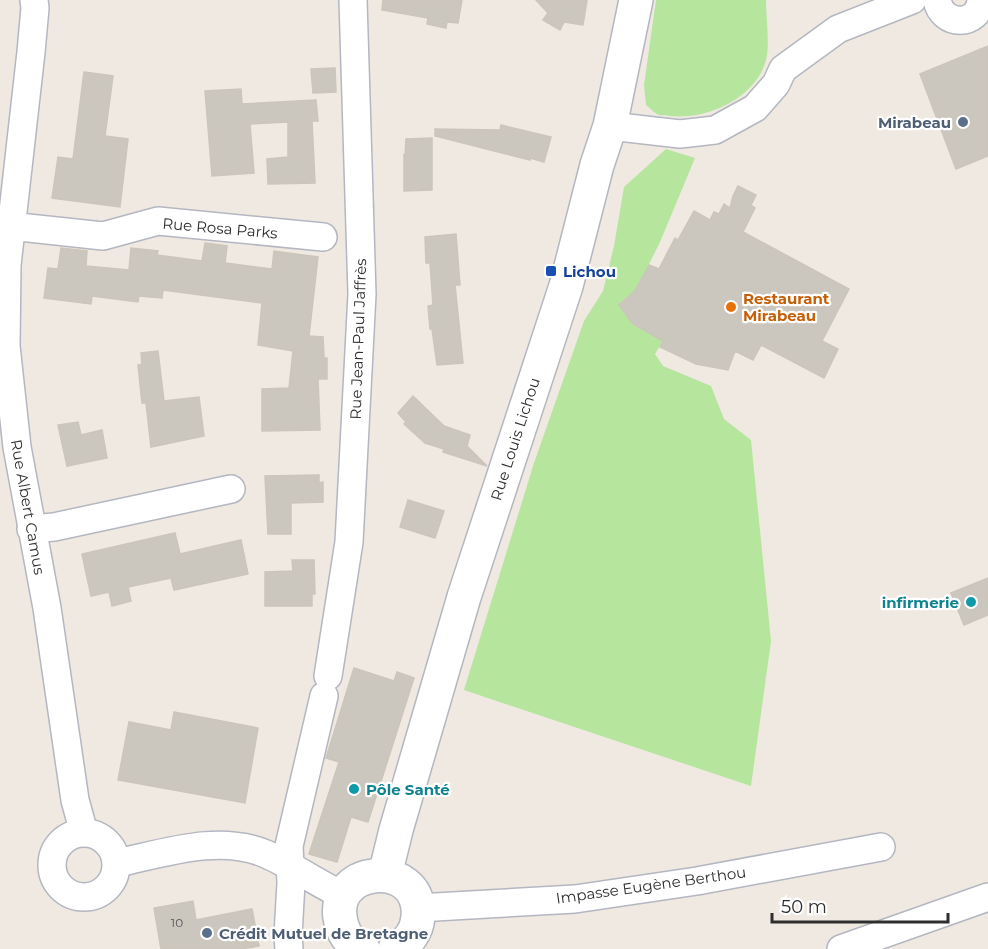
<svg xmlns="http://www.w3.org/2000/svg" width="988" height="949" font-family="Montserrat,sans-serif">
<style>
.green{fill:#b6e59e}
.building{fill:#cbc7bf;stroke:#cbc5ba;stroke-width:1.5}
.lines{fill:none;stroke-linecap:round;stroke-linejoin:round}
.minor-casing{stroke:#b4b7c1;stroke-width:30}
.secondary-casing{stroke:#b4b7c1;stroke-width:36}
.minor{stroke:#fff;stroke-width:27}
.secondary{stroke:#fff;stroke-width:33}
.service-dot{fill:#5c6f8a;stroke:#fff;stroke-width:2}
.transit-dot{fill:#1a4fb4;stroke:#fff;stroke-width:2}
.food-dot{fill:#e8710a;stroke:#fff;stroke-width:2}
.culture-dot{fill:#0f9aa8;stroke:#fff;stroke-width:2}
.labels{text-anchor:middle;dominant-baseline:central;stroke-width:4.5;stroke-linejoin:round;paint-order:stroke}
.number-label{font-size:12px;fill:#555452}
.service-label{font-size:15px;font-weight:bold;fill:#4e5e75;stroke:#fff;text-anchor:end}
.street-label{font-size:15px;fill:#2e2e2e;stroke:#fff}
.transit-label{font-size:15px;font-weight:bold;fill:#164399;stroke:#fff;text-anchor:start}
.food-label{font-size:15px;font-weight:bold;fill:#c56008;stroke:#fff;text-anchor:start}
.culture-label{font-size:15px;font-weight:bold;fill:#0d838f;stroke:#fff;text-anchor:end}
</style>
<rect width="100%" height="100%" fill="#efe9e1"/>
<path class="green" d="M 656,0 L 766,0 C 766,15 770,47 766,60 C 756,98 707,120 670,116 C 666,115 660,116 657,114 C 653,112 649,107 646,105 L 644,85 Z
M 666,149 L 695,158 L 660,242 L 638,286 L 639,288 L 620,304 L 633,324 L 663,341 L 655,354 L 663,366 L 711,386 L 724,419 L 751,440 L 771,641 L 751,786 L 464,690 L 534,463 L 584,321 L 603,291 L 614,246 L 624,187 Z"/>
<path class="building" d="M 383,0 L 462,0 L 458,23 L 447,22 L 446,28 L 427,24 L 428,18 L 382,10 Z
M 536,0 L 587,0 L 583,25 L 564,22 L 560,30 L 543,20 L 548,13 Z
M 988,46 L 988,156 L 956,169 L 920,74 Z
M 335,68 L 336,92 L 313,93 L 311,69 Z
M 84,72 L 113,76 L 105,136 L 128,139 L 120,207 L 52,198 L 58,157 L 73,159 Z
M 241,89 L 242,104 L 316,100 L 318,121 L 312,121 L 315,183 L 268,184 L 267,159 L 288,157 L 288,122 L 250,124 L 254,173 L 212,176 L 205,91 Z
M 501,125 L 551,137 L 544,162 L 530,158 L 530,160 L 435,136 L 435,129 L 500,130 Z
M 432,138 L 432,190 L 404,191 L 404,155 L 405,156 L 406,139 Z
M 738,186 L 756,195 L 751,205 L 755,208 L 743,232 L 849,289 L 822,341 L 838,349 L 824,378 L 761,345 L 753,360 L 735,351 L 728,370 L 696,364 L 660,347 L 663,341 L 633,324 L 619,305 L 635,291 L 649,265 L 659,269 L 675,238 L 678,240 L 694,211 L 710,220 L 714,212 L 719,214 L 724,204 L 730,208 L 733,196 Z
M 456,234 L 460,285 L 455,285 L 463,363 L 437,365 L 432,329 L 430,329 L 428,306 L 433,305 L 430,263 L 426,263 L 425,237 Z
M 205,243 L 227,246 L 225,263 L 272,269 L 274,251 L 318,257 L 309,336 L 323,337 L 324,358 L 327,358 L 327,379 L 318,379 L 320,430 L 262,431 L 262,389 L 289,388 L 293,351 L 258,345 L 262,303 L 163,290 L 162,298 L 139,296 L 138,302 L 92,296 L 91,304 L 44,298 L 48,268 L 58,269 L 61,248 L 87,251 L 86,266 L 129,270 L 131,248 L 158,251 L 157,255 L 202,261 Z
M 158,351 L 164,401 L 199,397 L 204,436 L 151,447 L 146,403 L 142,403 L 138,365 L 142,364 L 141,353 Z
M 413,396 L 444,426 L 470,435 L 467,446 L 487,466 L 443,452 L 444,449 L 425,443 L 404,424 L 406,422 L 398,413 Z
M 78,422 L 81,435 L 102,430 L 107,458 L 67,466 L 58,425 Z
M 319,475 L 319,483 L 323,482 L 323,502 L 291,503 L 291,534 L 268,534 L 265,476 Z
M 408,500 L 444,511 L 435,538 L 400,527 Z
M 175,533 L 180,554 L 241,540 L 248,574 L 174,590 L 171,578 L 128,587 L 131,601 L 112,606 L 109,592 L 91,596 L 82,554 Z
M 292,560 L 314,560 L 315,594 L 312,594 L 312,606 L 265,606 L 265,572 L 293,571 Z
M 988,578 L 988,615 L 964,625 L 951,593 Z
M 354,668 L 394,681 L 397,672 L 414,678 L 368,822 L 351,817 L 337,862 L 309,854 L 339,762 L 326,758 Z
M 174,712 L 258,728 L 245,803 L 118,780 L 129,722 L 171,730 Z
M 193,901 L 196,920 L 252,909 L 259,946 L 241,949 L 161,949 L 154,908 Z"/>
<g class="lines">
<defs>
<path id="minor" d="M 34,0 L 35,8 L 31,52 L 7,265 L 6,346 L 17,447 L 47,608 L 75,800 L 84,833
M 937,0 C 942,27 979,27 981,0
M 610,126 L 680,134 L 715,130 L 755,108 L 776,84 L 783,69 L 838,29 L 912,0
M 0,225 L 103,236 L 158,221 L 323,237
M 31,529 L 54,527 L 231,489
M 328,676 L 349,542 L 362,294 L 353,0
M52 865a32 32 0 1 1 64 0a32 32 0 1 1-64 0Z
M 117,863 C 165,853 219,834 266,854 C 293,866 317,883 344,896
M 418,908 L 575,899 L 697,881 L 881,847
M 289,949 L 288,935 L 291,883 L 289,846 L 324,696
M 841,949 L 988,897"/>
<path id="secondary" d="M 385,875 L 396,830 L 464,597 L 566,286 L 597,165 L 610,126 L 636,0
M 363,949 C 352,945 345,936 342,926 C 323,865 423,856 418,917 C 417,931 408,944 395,949"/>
</defs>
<use href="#minor" class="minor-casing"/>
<use href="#secondary" class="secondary-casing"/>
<use href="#minor" class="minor"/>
<use href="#secondary" class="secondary"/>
</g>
<g class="service-dot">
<circle cx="963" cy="122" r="6"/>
<circle cx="207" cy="933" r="6"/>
</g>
<rect class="transit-dot" x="545" y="265" width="12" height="12" rx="3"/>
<circle class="food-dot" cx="731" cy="307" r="6"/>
<g class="culture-dot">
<circle cx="971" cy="602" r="6"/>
<circle cx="354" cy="789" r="6"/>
</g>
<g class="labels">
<g class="number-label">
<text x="177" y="922">10</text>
</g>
<g class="service-label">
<text x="951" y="122">Mirabeau</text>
<text x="219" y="933" text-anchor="start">Crédit Mutuel de Bretagne</text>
</g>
<g class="street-label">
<text transform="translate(220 228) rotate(5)">Rue Rosa Parks</text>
<text transform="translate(358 339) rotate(-88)">Rue Jean-Paul Jaffrès</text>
<text transform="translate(515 439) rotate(-72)">Rue Louis Lichou</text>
<text transform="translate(28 507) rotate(80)">Rue Albert Camus</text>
<text transform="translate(651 885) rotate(-8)">Impasse Eugène Berthou</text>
</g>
<g class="transit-label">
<text x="563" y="271">Lichou</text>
</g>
<g class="food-label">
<text x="743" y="298">Restaurant<tspan x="743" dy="17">Mirabeau</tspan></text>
</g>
<g class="culture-label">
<text x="959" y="602">infirmerie</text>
<text x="366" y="789" text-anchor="start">Pôle Santé</text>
</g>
</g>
<path d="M772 913v9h176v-9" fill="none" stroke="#2e2e2e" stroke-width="3"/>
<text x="781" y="913" font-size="18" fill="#2e2e2e" stroke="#ffffff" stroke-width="4.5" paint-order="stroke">50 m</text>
</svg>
